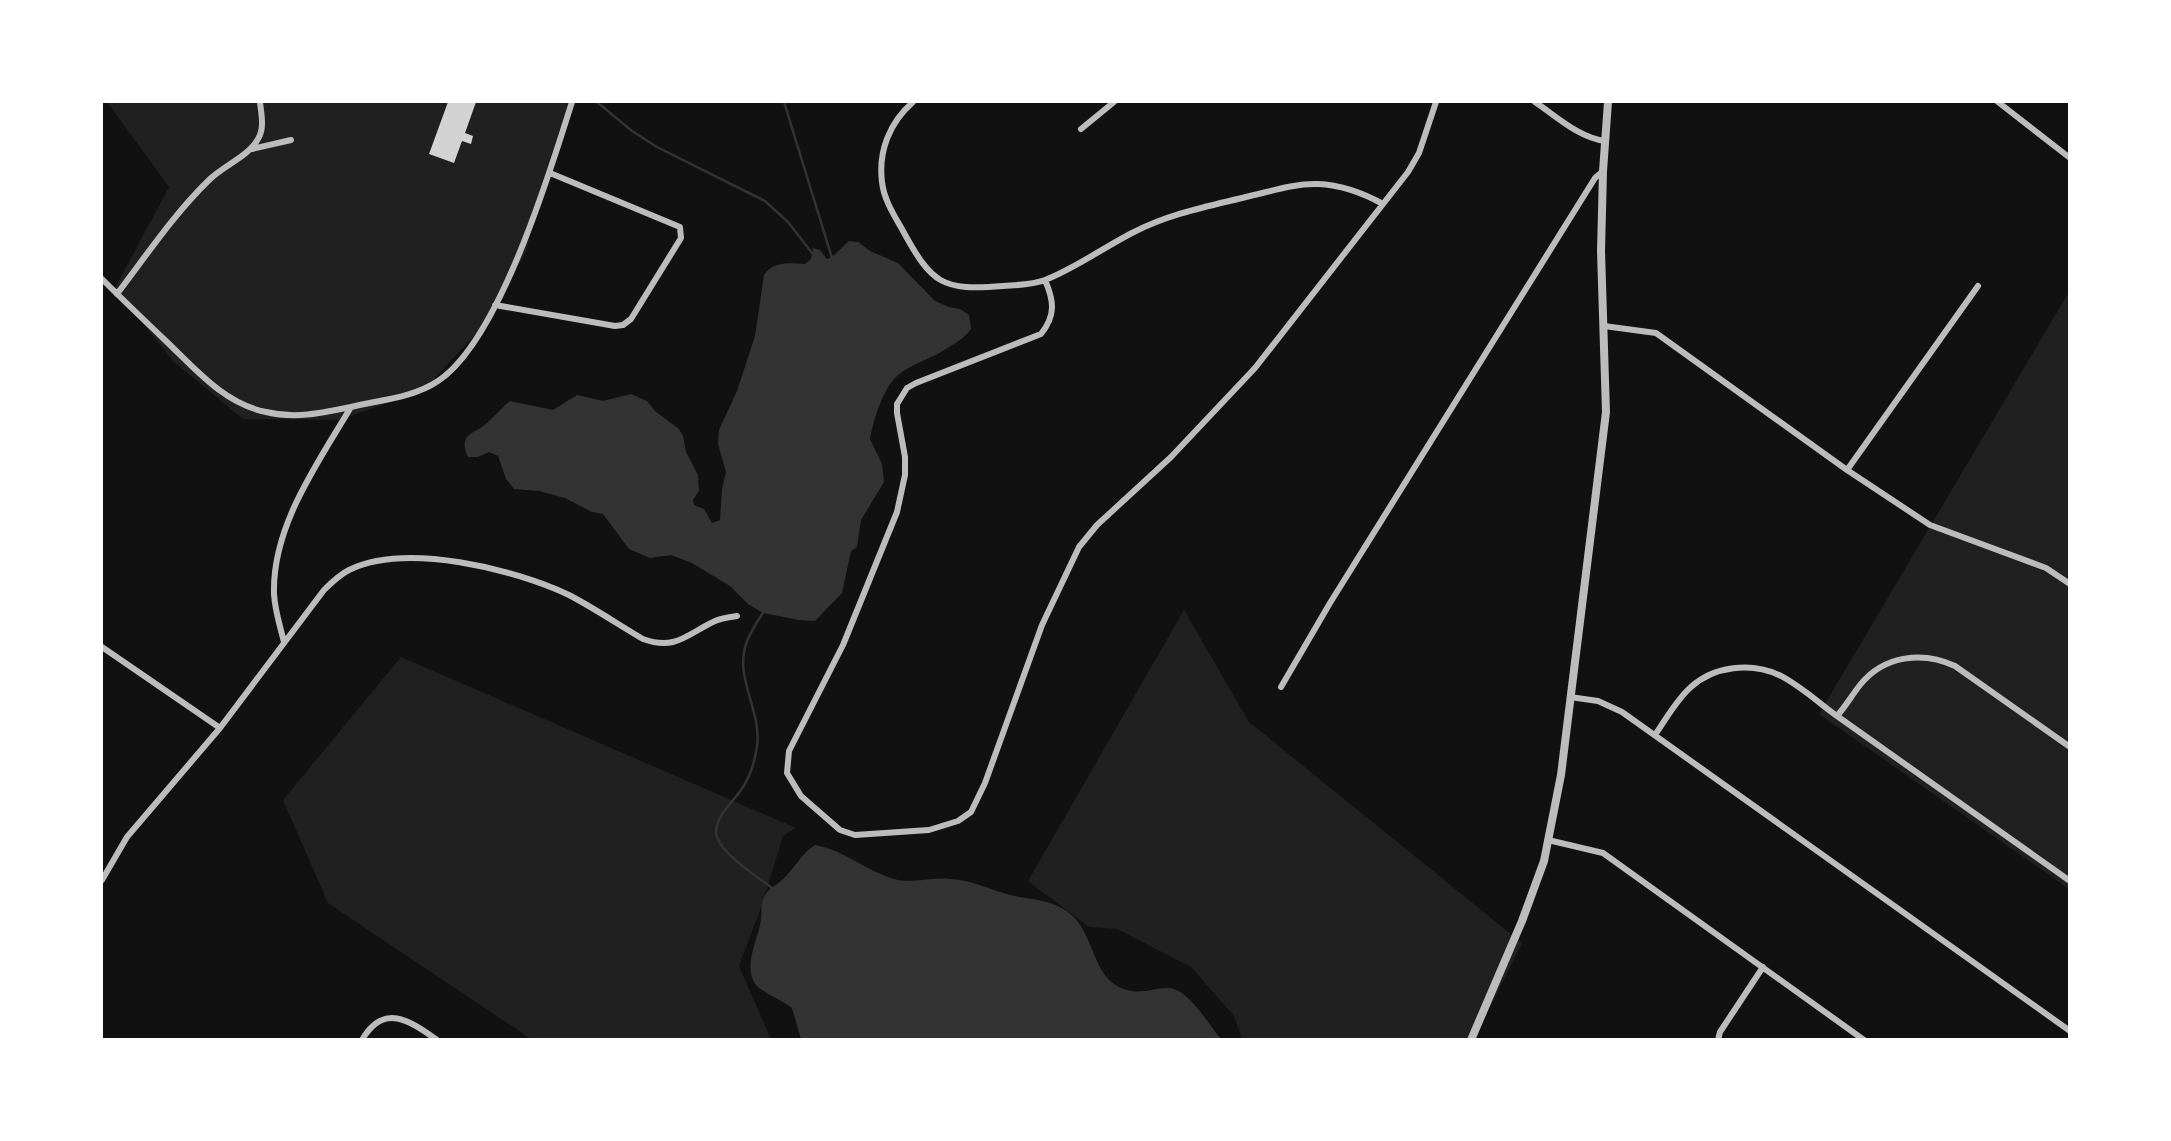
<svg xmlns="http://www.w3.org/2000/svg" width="2171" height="1141" font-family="'Roboto Condensed',sans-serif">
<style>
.green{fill:#202020}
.water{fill:#333}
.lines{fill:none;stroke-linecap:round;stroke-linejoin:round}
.stream{stroke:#333;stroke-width:2.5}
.building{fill:#d3d3d3}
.minor{stroke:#bcbcbc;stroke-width:6}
.tertiary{stroke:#bcbcbc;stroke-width:8}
</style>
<rect width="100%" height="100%" fill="#111"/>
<path class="green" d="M 107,102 L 572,102 L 548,168 L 526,251 L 494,314 L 424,390 L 339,420 L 243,419 L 173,361 L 115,288 L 169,187 Z
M 2069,292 L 2069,889 L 1819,714 Z
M 1184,610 L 1249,722 L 1522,943 L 1474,1039 L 1242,1039 L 1234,1016 L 1191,967 L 1117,929 L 1089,927 L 1028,881 Z
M 401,657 L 796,828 L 783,836 L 762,905 L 739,966 L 771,1039 L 531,1039 L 328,903 L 283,800 Z"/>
<path class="water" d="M 849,241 L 858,242 L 870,251 L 898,263 L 935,301 L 949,307 L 960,309 L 969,315 L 971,329 C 962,341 953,344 941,352 C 927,360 910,365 898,375 C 882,390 874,419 870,439 L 882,464 L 884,482 L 861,520 L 857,547 L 851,551 L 842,593 L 815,621 L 799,620 L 763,613 L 748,604 L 730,586 L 692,563 L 671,555 L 650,558 L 629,549 L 603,514 L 592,512 L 565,498 L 539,491 L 514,489 L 506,479 L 498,456 L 489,452 L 478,457 L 468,457 C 457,433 476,434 488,422 C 496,415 502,407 510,401 L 553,410 L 577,395 L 603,401 L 631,394 L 647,401 L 655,411 L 679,429 L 683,436 L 686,452 L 698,475 L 699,491 L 693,500 L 694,505 L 704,509 L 712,523 L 720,520 L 722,489 L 726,472 L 718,444 L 719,430 L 737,391 L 755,336 L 764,275 C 773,261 790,263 805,264 L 811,259 L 813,248 L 820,250 L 827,259 L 832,257 Z
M 815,845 C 845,850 868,873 898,880 C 915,883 933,877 951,879 C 970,880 989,889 1007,894 C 1028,900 1049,898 1068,912 C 1093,930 1092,972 1117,986 C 1141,999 1157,984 1174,989 C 1192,995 1209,1025 1221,1039 L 801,1039 L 792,1008 C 782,1000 761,992 755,984 C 744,966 756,943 760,925 C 763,914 759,904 766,894 C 769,888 777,885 782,880 C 795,868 801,854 815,845 Z"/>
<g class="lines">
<path class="stream" d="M 597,102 L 632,131 L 657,147 L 765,201 L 788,222 L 812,253
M 784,102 L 832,258
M 763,613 C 757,622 751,631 747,641 C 733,677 762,710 757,746 C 755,760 751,775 743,787 C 735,800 716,815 716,832 C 717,852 757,876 772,888"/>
</g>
<path class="building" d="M 448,102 L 476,102 L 465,133 L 473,136 L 471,144 L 462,141 L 454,163 L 429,154 Z"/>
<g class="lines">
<path class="minor" d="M 913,102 C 890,122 878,151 882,182 C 884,200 894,215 903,231 C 932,284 942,291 1003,286 C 1016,285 1032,285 1045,280 C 1074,269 1106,246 1134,232 C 1171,213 1210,206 1250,196 C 1272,191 1296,183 1318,184 C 1342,185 1363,193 1383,204
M 1535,102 C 1556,116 1579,138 1605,141
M 1998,102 L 2070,158
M 1081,129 L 1114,102
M 252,149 L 291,140
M 102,279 C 123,300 145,321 167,342 C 196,370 225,404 266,412 C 296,419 322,413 351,407
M 1045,280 C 1054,301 1056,315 1041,334 L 916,383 L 907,388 L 897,404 L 897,413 L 905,457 L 905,475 L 897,512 L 843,645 L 789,751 L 787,773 L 801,796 L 840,830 L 855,835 L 929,830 L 958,821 L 971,812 L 985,783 L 1042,625 L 1079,547 L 1097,525 L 1171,457 L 1255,368 L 1408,172 L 1419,153 L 1436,102
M 117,294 C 146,256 174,214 209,180 C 224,165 248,157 258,139 C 265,128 261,113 260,102
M 495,305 L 615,326 L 623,325 L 631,319 L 681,238 L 680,227 L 550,173
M 1604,326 L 1656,333 L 1847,470 L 1930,525 L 2046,568 L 2070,584
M 1847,470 L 1978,286
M 284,642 C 280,626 275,611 274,594 C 272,526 318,463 351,407 C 379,400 413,398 438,381 C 499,341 550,172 572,102
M 102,647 L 220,728
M 1281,687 L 1330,603 L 1595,178 L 1603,171
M 1570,697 L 1598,701 L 1622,712 L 2070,1031
M 1837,716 L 2070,881
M 1655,735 C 1666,719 1677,699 1691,687 C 1714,666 1751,662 1779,675 C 1798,684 1819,703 1837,716 C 1846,706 1852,695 1860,685 C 1884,655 1923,651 1955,666 L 2070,747
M 1548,840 L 1603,853 L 1864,1040
M 102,880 L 127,837 L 220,728 L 324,590 C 332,582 339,575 349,570 C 406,542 514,569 569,595 C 594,608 619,625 643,639 C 676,651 687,634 715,621 C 722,618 730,617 737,616
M 362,1040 C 384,1002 410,1021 437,1040
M 1718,1040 L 1720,1032 L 1763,967"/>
<path class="tertiary" d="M 1471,1040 L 1522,921 L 1544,861 L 1561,775 L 1606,412 L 1601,251 L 1603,171 L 1608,102"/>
</g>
<rect width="2171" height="1141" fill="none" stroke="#ffffff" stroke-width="206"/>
</svg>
